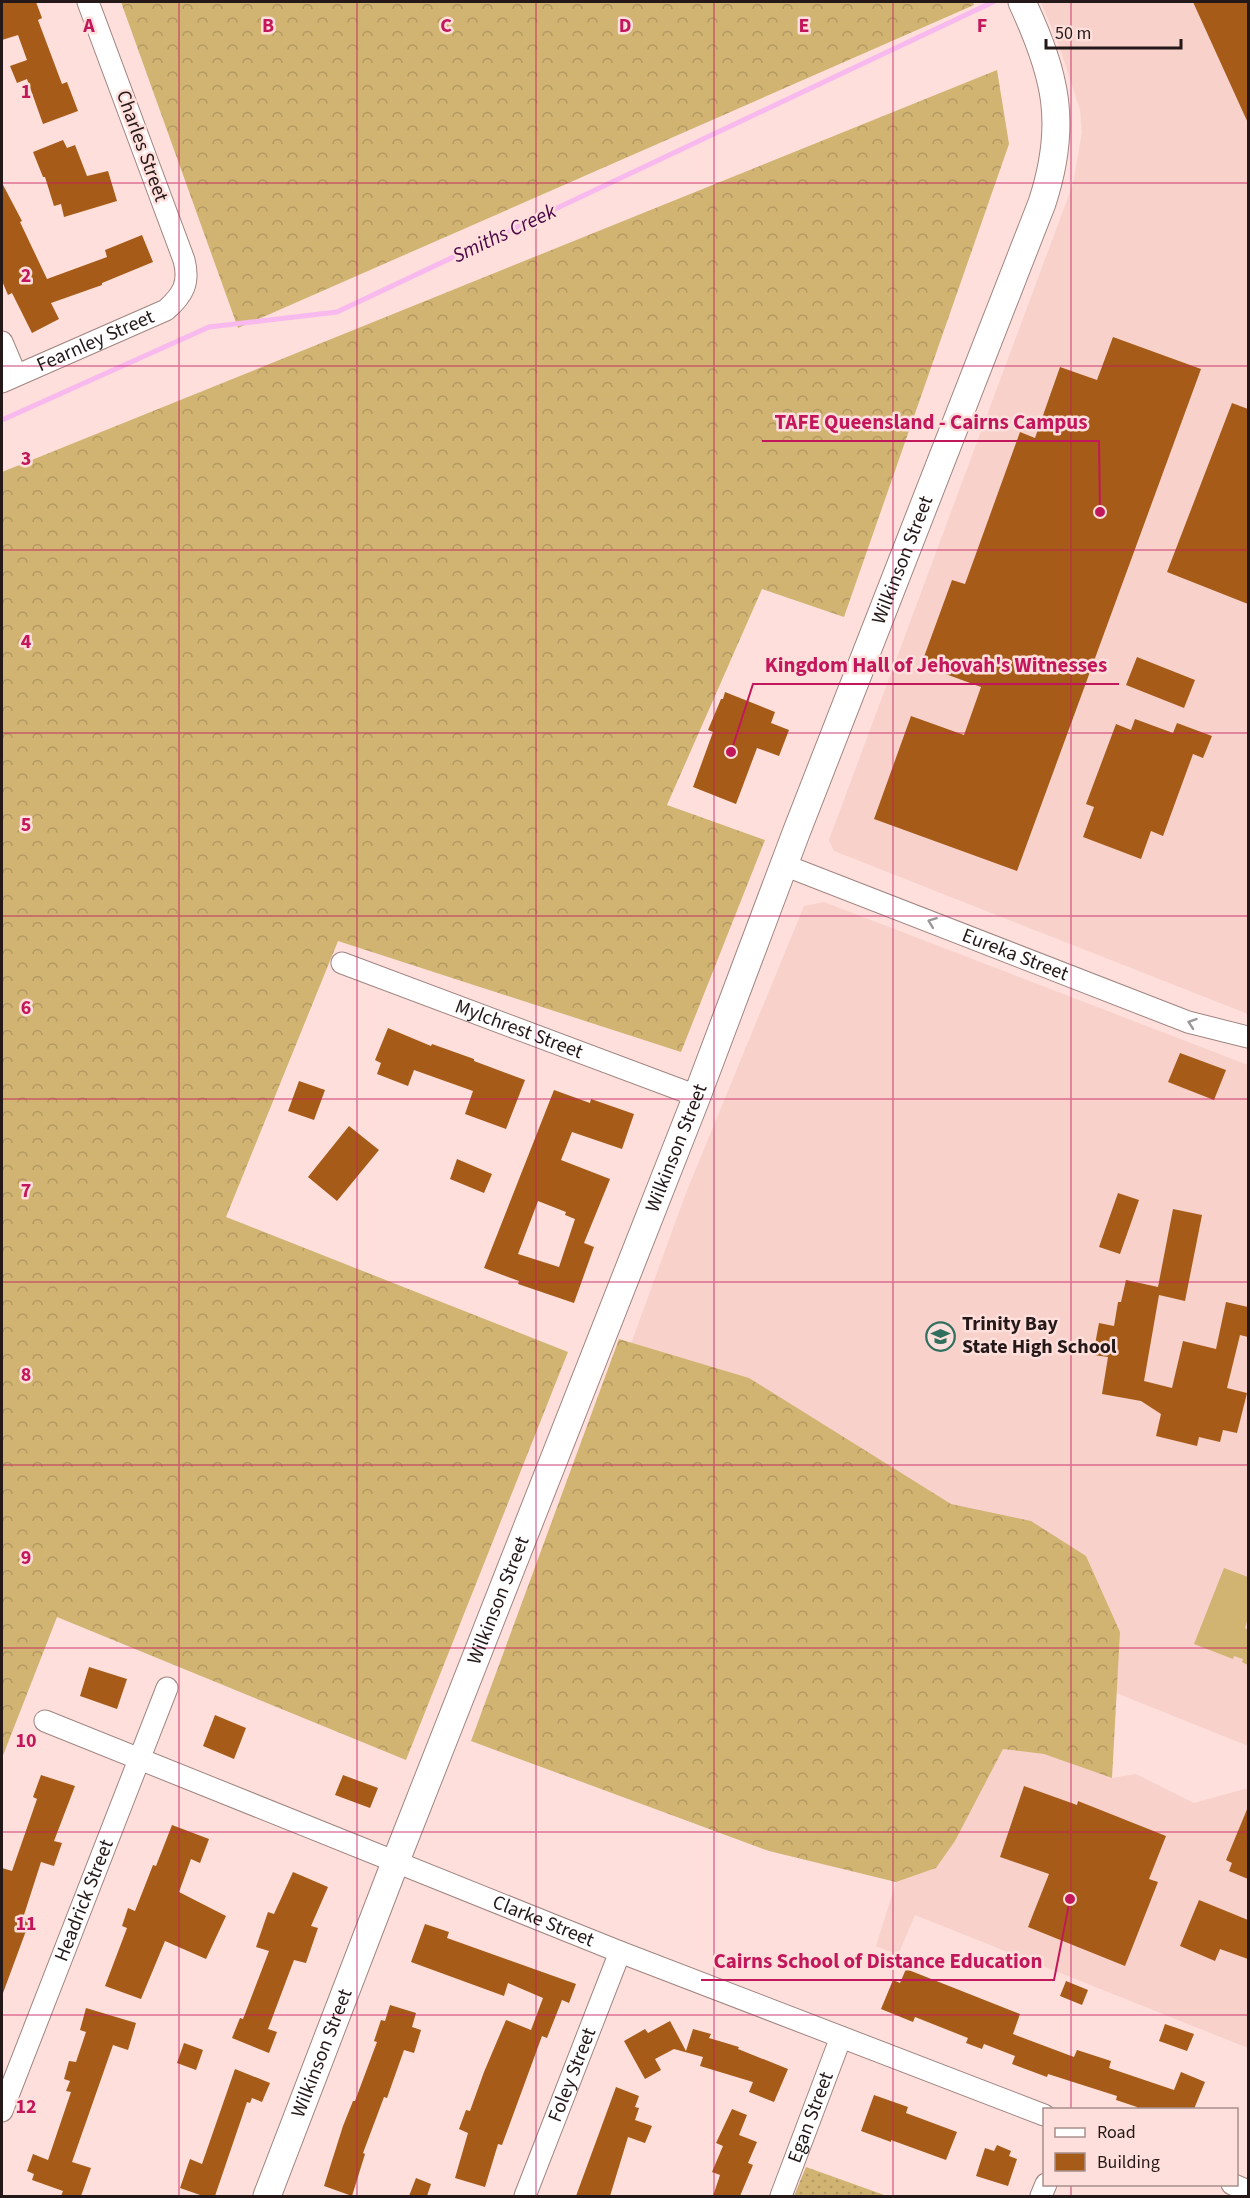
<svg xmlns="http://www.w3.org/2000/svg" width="1250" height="2198" font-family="'Source Sans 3',sans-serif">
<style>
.built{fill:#f8d1cb}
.forest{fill:url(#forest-crowns)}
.park{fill:url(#park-dots)}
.garden{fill:#d1b372}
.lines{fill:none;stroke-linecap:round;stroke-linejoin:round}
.stream{stroke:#f7b9ee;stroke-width:5}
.building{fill:#a65c18;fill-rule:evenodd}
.minor-casing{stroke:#a08580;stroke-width:23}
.tertiary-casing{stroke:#a08580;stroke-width:29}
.minor{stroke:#fff;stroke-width:21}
.tertiary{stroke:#fff;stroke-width:27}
.oneway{stroke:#9c9897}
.grid{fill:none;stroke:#c2185b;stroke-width:1.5;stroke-opacity:0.55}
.labels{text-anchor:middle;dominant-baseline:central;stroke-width:5;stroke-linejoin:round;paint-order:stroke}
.street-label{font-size:20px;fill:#241918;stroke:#fedfdb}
.poi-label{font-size:20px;font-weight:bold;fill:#241918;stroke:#fedfdb;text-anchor:start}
.water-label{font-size:21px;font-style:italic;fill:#4b0747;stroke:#fedfdb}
.grid-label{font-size:20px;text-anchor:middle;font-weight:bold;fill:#c2185b;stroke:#fedfdb;stroke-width:5;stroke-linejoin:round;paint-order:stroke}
.leader{fill:none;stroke:#c2185b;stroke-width:2}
.callout-dot{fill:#c2185b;stroke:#fedfdb;stroke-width:2}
.callout-label{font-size:21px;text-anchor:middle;font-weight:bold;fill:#c2185b;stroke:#fedfdb;stroke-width:5;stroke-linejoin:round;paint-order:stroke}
</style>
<defs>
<pattern id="forest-crowns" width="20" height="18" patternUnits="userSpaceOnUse" patternTransform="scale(1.5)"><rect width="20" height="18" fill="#d1b372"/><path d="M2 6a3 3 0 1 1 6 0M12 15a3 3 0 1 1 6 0" fill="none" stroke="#b39962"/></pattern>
<pattern id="park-dots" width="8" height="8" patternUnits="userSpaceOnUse" patternTransform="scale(1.5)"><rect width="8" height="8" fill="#d1b372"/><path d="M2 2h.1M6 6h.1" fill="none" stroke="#b39962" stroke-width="1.8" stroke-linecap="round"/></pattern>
</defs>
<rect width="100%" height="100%" fill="#fedfdb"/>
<path class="built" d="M 1041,2 L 1248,2 L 1248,1014 L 834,851 L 829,840 L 1073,184 L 1082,132 L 1080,110 L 1060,48 Z
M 824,902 L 1248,1065 L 1248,1746 L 582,1478 L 686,1193 L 804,906 Z
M 1003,1748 L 1044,1754 L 1112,1778 L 1136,1774 L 1194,1803 L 1248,1788 L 1248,2048 L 915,1915 L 898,1955 L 876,1946 L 896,1882 L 936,1868 L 955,1841 Z"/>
<path class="forest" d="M 121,2 L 973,2 L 974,5 L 238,328 Z
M 997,70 L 1009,144 L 844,617 L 762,589 L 667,805 L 765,840 L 681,1052 L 338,941 L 226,1217 L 568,1352 L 406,1760 L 57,1617 L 2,1758 L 2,472 Z
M 619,1339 L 749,1378 L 951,1504 L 1031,1521 L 1086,1556 L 1120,1632 L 1112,1778 L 1044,1754 L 1003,1749 L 955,1841 L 936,1868 L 896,1882 L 769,1851 L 471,1741 Z"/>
<path class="park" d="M 806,2167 L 887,2196 L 794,2196 Z"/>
<path class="garden" d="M 1224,1568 L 1248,1577 L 1248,1618 L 1245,1628 L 1248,1630 L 1248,1665 L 1242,1662 L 1243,1659 L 1234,1656 L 1233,1659 L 1194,1644 Z"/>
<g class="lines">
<path class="stream" d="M 2,420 L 209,327 L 337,312 L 993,2"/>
</g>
<path class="building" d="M 2,2 L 36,2 L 42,18 L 38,20 L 62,84 L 67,82 L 78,111 L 43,124 L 27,79 L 17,83 L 10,66 L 27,60 L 18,35 L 2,40 Z
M 1193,2 L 1248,2 L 1248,123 Z
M 63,140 L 67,148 L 75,145 L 87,176 L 108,171 L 117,201 L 64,217 L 61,204 L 54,206 L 45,177 L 43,177 L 33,152 Z
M 2,183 L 22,221 L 20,222 L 47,279 L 107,257 L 105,250 L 142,235 L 153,262 L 102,283 L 102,285 L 51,303 L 59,319 L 32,333 L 12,293 L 8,295 L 2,281 Z
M 1113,337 L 1201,369 L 1017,871 L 874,819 L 911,716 L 964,735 L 981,687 L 921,665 L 952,580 L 965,584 L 1020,432 L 1035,438 L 1060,367 L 1097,380 Z
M 1232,403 L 1248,409 L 1248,604 L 1167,572 Z
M 1137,657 L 1195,680 L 1184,708 L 1126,685 Z
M 725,692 L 775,712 L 771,723 L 789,730 L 779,756 L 757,748 L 736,804 L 693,787 L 713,732 L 708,730 L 721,699 L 723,699 Z
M 1135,719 L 1173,733 L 1177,723 L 1212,736 L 1203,758 L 1193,754 L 1163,836 L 1151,831 L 1141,859 L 1083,837 L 1094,807 L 1086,804 L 1116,724 L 1131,730 Z
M 388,1028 L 431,1046 L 432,1044 L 474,1059 L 474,1061 L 525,1080 L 506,1129 L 465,1114 L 473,1091 L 414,1070 L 408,1086 L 377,1074 L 381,1063 L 375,1060 Z
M 1180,1053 L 1226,1070 L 1214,1100 L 1168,1082 Z
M 299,1081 L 325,1090 L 314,1120 L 288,1111 Z
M 554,1090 L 590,1103 L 591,1099 L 634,1114 L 622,1149 L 572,1132 L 561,1160 L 610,1179 L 584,1243 L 594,1247 L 574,1303 L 518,1284 L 519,1281 L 484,1268 ZM 538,1201 L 566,1212 L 565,1215 L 575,1219 L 559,1267 L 518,1254 Z
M 349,1126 L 379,1150 L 337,1201 L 308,1177 Z
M 457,1159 L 492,1174 L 484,1193 L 450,1179 Z
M 1118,1193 L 1139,1200 L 1120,1254 L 1099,1247 Z
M 1173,1209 L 1202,1215 L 1185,1301 L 1159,1295 L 1144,1381 L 1172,1388 L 1183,1341 L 1216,1349 L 1226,1302 L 1248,1307 L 1248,1337 L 1240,1335 L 1227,1388 L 1247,1393 L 1237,1433 L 1223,1430 L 1220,1442 L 1199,1437 L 1197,1446 L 1156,1436 L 1161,1414 L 1141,1401 L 1102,1394 L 1108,1357 L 1093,1355 L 1099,1323 L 1114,1326 L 1118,1302 L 1121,1302 L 1126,1280 L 1158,1287 Z
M 89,1667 L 127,1679 L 117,1709 L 80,1696 Z
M 215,1715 L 246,1728 L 234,1759 L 203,1746 Z
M 41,1775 L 75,1786 L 54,1841 L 62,1843 L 54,1866 L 41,1862 L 23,1918 L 30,1920 L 3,1993 L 2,1993 L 2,1868 L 12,1871 L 37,1799 L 33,1797 Z
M 343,1775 L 378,1788 L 370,1808 L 335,1795 Z
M 1024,1786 L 1077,1805 L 1078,1801 L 1166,1836 L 1149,1879 L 1158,1882 L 1125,1966 L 1028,1927 L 1049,1874 L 1000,1857 Z
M 1248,1807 L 1248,1879 L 1229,1871 L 1232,1863 L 1226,1860 Z
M 172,1825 L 209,1839 L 200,1863 L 191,1859 L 179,1892 L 226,1916 L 206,1959 L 165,1941 L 141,1999 L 105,1986 L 127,1928 L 122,1926 L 128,1908 L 135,1911 L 153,1865 L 156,1866 Z
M 293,1872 L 328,1887 L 311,1926 L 318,1928 L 306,1963 L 294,1960 L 268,2029 L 277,2032 L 269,2053 L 232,2038 L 240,2018 L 243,2019 L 269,1951 L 256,1947 L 268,1912 L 274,1914 Z
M 1199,1900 L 1248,1920 L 1248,1959 L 1220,1949 L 1215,1961 L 1180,1946 Z
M 425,1924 L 449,1932 L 447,1938 L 576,1984 L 569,2003 L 562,2000 L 547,2038 L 542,2036 L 502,2145 L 498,2144 L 485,2187 L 455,2178 L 468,2133 L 459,2129 L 466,2110 L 470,2111 L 484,2072 L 506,2020 L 531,2030 L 543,1998 L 508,1983 L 504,1996 L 411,1962 Z
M 906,1969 L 1020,2014 L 1013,2034 L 1074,2057 L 1077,2050 L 1111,2061 L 1109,2068 L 1174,2090 L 1181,2072 L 1205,2082 L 1194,2109 L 1136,2109 L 1137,2107 L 1116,2100 L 1117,2096 L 1048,2074 L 1047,2077 L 1012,2064 L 1015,2056 L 984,2044 L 982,2049 L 966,2043 L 968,2038 L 915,2017 L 913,2022 L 881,2009 L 893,1980 L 900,1983 Z
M 1066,1981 L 1088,1990 L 1082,2005 L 1060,1996 Z
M 390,2005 L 416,2013 L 412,2027 L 421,2030 L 414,2053 L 404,2050 L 387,2098 L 384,2097 L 363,2153 L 365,2154 L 352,2196 L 324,2186 L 343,2126 L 353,2101 L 355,2101 L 377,2042 L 374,2041 L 381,2020 L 385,2021 Z
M 86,2008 L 136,2023 L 128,2050 L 113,2045 L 72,2162 L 91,2168 L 81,2196 L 61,2196 L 63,2191 L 32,2180 L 34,2174 L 27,2171 L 33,2154 L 48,2160 L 71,2092 L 66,2091 L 70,2081 L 64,2079 L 69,2061 L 76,2062 L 86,2032 L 80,2030 Z
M 670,2021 L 686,2051 L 693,2029 L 711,2034 L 709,2038 L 739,2047 L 738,2049 L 788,2069 L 774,2102 L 749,2092 L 753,2082 L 700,2066 L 703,2057 L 674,2049 L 655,2059 L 661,2070 L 645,2079 L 624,2041 L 645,2029 L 648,2033 Z
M 1165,2024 L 1194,2034 L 1187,2051 L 1159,2041 Z
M 184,2043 L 203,2050 L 196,2070 L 177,2063 Z
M 235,2069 L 270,2083 L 262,2102 L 252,2098 L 250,2103 L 247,2102 L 215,2196 L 203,2196 L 180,2188 L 190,2159 L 202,2164 Z
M 616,2087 L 639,2096 L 635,2107 L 639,2108 L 635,2120 L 652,2126 L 645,2143 L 628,2137 L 610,2196 L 576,2196 Z
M 874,2095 L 908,2107 L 906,2113 L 957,2132 L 946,2160 L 891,2140 L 891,2142 L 861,2131 Z
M 732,2109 L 747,2115 L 739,2135 L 757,2142 L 748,2163 L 753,2165 L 740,2196 L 713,2196 L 720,2175 L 712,2172 L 723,2146 L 716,2143 Z
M 997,2145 L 1011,2151 L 1009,2156 L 1017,2159 L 1008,2186 L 976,2176 L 985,2148 L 994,2151 Z
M 416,2178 L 431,2184 L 427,2196 L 409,2196 Z"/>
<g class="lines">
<defs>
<g id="minor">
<path d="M 2,342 L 16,375"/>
<path id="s1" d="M 2,382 L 166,310 C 183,295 190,283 184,260 L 88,2"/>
<path id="s2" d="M 784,865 L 1188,1022 L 1248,1037"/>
<path id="s3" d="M 342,963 L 697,1096"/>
<path id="s4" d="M 45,1721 L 620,1952 L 1044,2115"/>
<path id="s5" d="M 2,2111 L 167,1688"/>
<path d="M 1232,2184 L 1248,2191"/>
<path id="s6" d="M 525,2196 L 620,1952"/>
<path id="s7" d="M 781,2196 L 841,2037"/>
<path d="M 1041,2196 L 1046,2184"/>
</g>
<g id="tertiary">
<path id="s8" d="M 267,2196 L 395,1863 L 697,1096 L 796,833 L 1042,203 C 1068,124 1056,75 1022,2"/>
</g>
</defs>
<use href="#minor" class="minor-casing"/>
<use href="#tertiary" class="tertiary-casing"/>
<use href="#minor" class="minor"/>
<use href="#tertiary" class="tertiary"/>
</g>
<defs><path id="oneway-chevron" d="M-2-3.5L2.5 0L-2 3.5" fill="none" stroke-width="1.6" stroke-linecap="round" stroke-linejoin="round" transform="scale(1.5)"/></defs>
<g class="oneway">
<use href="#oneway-chevron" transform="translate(932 922) rotate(-159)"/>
<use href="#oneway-chevron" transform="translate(1192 1023) rotate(-161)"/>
</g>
<path class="grid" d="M 179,2 L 179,2196M 357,2 L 357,2196M 536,2 L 536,2196M 714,2 L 714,2196M 893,2 L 893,2196M 1071,2 L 1071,2110M 2,183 L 1248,183M 2,366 L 1248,366M 2,550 L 1248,550M 2,733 L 1248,733M 2,916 L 1248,916M 2,1099 L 1248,1099M 2,1282 L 1248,1282M 2,1465 L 1248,1465M 2,1648 L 1248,1648M 2,1832 L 1248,1832M 2,2015 L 1248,2015M 1071,2184 L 1071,2196"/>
<defs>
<symbol id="school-ring" viewBox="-11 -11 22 22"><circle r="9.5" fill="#fedfdb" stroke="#31705e" stroke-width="1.5"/><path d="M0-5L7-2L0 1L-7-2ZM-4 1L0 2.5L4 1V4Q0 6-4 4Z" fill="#31705e"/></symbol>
</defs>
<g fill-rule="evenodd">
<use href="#school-ring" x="924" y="1320" width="33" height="33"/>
</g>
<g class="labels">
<g class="street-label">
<text transform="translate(142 146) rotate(70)">Charles Street</text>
<text stroke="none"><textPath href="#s1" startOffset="102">Fearnley Street</textPath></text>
<text stroke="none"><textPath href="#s8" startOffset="1755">Wilkinson Street</textPath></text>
<text stroke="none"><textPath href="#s2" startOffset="248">Eureka Street</textPath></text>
<text stroke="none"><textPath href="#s3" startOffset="189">Mylchrest Street</textPath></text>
<text stroke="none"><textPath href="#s8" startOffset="1125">Wilkinson Street</textPath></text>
<text stroke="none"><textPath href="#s8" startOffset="639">Wilkinson Street</textPath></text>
<text stroke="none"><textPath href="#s5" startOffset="226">Headrick Street</textPath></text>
<text stroke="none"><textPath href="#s4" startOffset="537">Clarke Street</textPath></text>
<text stroke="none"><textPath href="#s8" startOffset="153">Wilkinson Street</textPath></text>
<text stroke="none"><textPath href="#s6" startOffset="130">Foley Street</textPath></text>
<text stroke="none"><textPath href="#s7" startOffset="84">Egan Street</textPath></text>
</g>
<g class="poi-label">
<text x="962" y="1324">Trinity Bay<tspan x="962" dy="23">State High School</tspan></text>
</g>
<g class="water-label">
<text transform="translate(504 233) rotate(-25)">Smiths Creek</text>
</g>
</g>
<g class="grid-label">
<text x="89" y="32">A</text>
<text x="268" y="32">B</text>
<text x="446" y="32">C</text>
<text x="625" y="32">D</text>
<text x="804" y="32">E</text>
<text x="982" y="32">F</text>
<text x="26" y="98">1</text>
<text x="26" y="282">2</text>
<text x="26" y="465">3</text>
<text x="26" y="648">4</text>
<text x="26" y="831">5</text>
<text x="26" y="1014">6</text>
<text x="26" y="1197">7</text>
<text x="26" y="1381">8</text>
<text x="26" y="1564">9</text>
<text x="26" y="1747">10</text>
<text x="26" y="1930">11</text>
<text x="26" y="2113">12</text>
</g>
<path class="leader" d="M1100 512L1099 441H762M731 752L753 684H1119M1070 1899L1054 1980H701"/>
<g class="callout-dot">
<circle cx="1100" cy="512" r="6"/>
<circle cx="731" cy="752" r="6"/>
<circle cx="1070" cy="1899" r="6"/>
</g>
<g class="callout-label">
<text x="931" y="429">TAFE Queensland - Cairns Campus</text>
<text x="936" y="672">Kingdom Hall of Jehovah's Witnesses</text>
<text x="878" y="1968">Cairns School of Distance Education</text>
</g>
<rect width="1250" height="2198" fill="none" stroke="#241918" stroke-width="6"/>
<rect x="1043" y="2108" width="195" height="78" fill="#fedfdb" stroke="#a7908d" stroke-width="1.5"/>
<rect x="1055" y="2128" width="30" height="9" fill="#ffffff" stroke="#a7908d" stroke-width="1.5"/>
<text x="1097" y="2138" font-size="18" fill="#241918">Road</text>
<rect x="1055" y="2153" width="30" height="18" fill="#a65c18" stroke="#a7908d" stroke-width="1.5"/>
<text x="1097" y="2168" font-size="18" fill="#241918">Building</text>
<path d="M1046 39v9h135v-9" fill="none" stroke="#241918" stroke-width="3"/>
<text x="1055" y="39" font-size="18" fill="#241918" stroke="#fedfdb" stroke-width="4.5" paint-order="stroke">50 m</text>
</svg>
